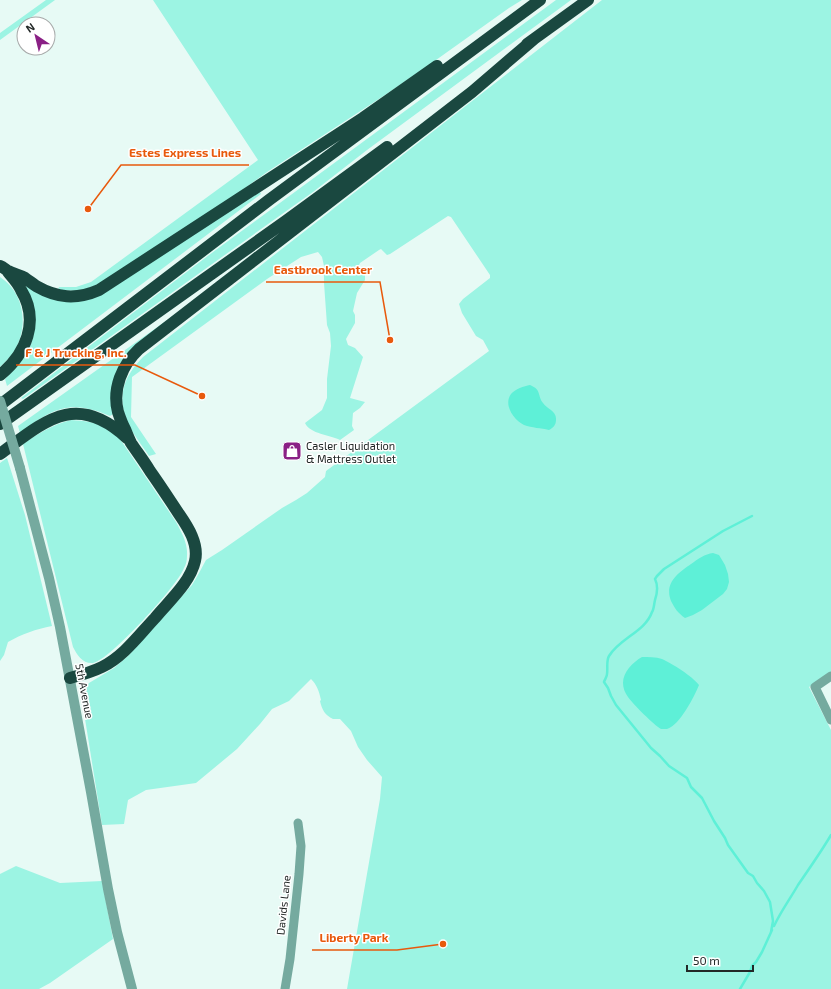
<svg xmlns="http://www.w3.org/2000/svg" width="831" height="989" font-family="'Exo 2',sans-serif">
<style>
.green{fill:#9cf4e3}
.water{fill:#5ef0d7}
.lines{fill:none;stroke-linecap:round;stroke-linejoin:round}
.stream{stroke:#5ef0d7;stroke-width:2.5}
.minor{stroke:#75aa9f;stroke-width:9}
.tertiary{stroke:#75aa9f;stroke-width:10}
.motorway{stroke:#1a4840;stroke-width:12}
.tertiary-bridge{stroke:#75aa9f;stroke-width:10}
.labels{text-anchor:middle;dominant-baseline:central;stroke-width:3;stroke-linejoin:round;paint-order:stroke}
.poi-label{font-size:11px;fill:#222827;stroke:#fff;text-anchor:start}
.street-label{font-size:11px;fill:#222827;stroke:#fff}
.leader{fill:none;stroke:#e8590c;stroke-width:1.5}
.callout-dot{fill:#e8590c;stroke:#fff;stroke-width:1.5}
.callout-label{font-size:12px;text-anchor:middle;font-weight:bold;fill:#e8590c;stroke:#fff;stroke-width:3;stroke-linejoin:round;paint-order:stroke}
</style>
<rect width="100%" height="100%" fill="#e7faf5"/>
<path class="green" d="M 46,0 L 55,0 L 0,40 L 0,33 Z
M 153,0 L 522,0 L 509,8 L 429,65 L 385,95 L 267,172 L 226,202 L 102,283 L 80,291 L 58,290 L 59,287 L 76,287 L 91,282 L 258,160 Z
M 556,0 L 571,0 L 367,150 L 313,192 L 23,399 L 21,398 L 209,255 Z
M 602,0 L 831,0 L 831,672 L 809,687 L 831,730 L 831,989 L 347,989 L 380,799 L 382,777 L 367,760 L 358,747 L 351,731 L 340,719 L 333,719 C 325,715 322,710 320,701 L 321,700 C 319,691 317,685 311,679 L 289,701 L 272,709 L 260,724 L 237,749 L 196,783 L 146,790 L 128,800 L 124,824 L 102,825 L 82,700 L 82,693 L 89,683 L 114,668 L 128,656 L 181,597 L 192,585 L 199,573 L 206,560 L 222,550 L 282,508 L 296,500 L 307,493 L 325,477 L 326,471 L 489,351 L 483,340 L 476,336 L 462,313 L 459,304 L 463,299 L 490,278 L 490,275 L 451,217 L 448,216 L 390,254 L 387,255 L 381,249 L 379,250 L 360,263 L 358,267 L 360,270 L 365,275 L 365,280 L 357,293 L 353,311 L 355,315 L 355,323 L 346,339 L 348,345 L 355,348 L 363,357 L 350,398 L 365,402 L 360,408 L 353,413 L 352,426 L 354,430 L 340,440 C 330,435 310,434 305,423 L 322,410 L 327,398 L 327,379 L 331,346 L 330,333 L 327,325 L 324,283 L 324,266 L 322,257 L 318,252 L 301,257 L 267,279 L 132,377 L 131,417 L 156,454 L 149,456 C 142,445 131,432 126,419 C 117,394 125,375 143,357 Z
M 260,192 L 261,194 L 7,386 L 5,379 L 18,365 L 26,354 L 31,344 L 34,332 L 25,287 L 27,285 L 74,301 Z
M 0,277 C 24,292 29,326 15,350 C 11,357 5,362 0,367 Z
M 180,311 L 124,357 C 113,375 108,394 113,414 L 110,416 C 70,399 53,408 20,433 L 18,426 Z
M 71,420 C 85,421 99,422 111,430 C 114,433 117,436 120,439 L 176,522 C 182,533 188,544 187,556 C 187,560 186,565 184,568 C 178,585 109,661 93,663 C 83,664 77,655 73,647 L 23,444 C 39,433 52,425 71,420 Z
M 7,458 L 25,515 L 52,626 C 36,629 22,634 8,642 L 4,655 L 0,661 L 0,463 Z
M 16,866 L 60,883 L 102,881 L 113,939 L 50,983 L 39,989 L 0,989 L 0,874 Z"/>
<path class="water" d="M 530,385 C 542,390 537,395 543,403 C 547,409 557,411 556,420 C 556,425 553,428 549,430 C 541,428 532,428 524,425 C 514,420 503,405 511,394 C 515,389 524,386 530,385 Z
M 713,553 L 719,555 L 725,565 L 728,574 L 729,582 L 727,589 L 723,594 L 702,610 L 693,615 L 685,618 C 678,613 675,609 671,601 C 664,583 678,573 691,564 C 698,559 705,554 713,553 Z
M 642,657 C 648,657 656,657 662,659 C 673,664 692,676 699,685 C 694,697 680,725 667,729 C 667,729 662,729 661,729 C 654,725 633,704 628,697 C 625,693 623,688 623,683 C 623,672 633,662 642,657 Z"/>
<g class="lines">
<path class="stream" d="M 752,516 L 723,531 L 664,569 L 657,576 L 655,579 C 658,585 657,594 655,600 C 654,604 654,609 652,612 C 645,632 620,638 609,656 C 606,661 608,668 607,674 C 607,677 605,679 604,682 L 608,688 L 611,696 L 616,705 L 651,748 L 660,756 L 669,766 L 687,778 L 691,787 L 702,798 L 714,821 L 725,838 L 728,845 L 748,873 L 753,876 L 757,883 L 764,891 L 770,902 L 773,921 L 771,932
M 774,926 C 781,911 790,899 798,885 C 809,869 821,852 831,835
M 740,989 L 750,972 L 752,966 L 756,962 L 762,952 L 772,930"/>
<path class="minor" d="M 831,676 L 815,687 L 831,720
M 285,989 L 290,959 L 299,874 L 301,846 L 298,823"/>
<path class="tertiary" d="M 20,468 L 49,578 L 60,627 L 91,792 L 108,889 L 117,932 L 132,989"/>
<path class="motorway" d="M 527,44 L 588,0
M 0,266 C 3,267 5,269 8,271 C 13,274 20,275 25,278 C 29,281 32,283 36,286 C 57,298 76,300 99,290 L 363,118 L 437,66
M 0,375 C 26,354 40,321 21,290 C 18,283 13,278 8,272
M 0,405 L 269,200 L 540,0
M 0,424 L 286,221 L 387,147
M 0,454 C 45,421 76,391 127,438
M 70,678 C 81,675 92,672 102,667 C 123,657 139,635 155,618 C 169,601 190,583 195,561 C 199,544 188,527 179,514 C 169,499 160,485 150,471 C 144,461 137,452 131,443 C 129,439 127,434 125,429 C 122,424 120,418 118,412 C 112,389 122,365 139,349 L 472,92 L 534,39"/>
<path class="tertiary-bridge" d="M 0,401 L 20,468"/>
</g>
<defs>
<symbol id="shop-square" viewBox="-11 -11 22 22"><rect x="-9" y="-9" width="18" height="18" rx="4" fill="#8a2085" stroke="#fff"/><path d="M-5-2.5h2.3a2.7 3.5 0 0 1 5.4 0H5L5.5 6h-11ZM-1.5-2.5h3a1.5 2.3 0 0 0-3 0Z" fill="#fff"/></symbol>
</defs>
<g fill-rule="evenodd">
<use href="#shop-square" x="281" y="440" width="22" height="22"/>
</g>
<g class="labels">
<g class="poi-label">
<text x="306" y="445">Casler Liquidation<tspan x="306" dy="13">&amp; Mattress Outlet</tspan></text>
</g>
<g class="street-label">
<text transform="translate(85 691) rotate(79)">5th Avenue</text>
<text transform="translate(283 905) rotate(-84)">Davids Lane</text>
</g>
</g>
<path class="leader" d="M88 209L121 165H249M390 340L380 282H266M202 396L135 365H16M443 944L397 950H312"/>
<g class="callout-dot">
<circle cx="88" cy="209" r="4"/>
<circle cx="390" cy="340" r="4"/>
<circle cx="202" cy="396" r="4"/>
<circle cx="443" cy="944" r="4"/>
</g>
<g class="callout-label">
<text x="185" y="157">Estes Express Lines</text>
<text x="323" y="274">Eastbrook Center</text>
<text x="76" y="357">F &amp; J Trucking, Inc.</text>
<text x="354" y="942">Liberty Park</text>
</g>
<g transform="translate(36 36) rotate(325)"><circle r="19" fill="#ffffff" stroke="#a7a9a9"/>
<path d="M0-3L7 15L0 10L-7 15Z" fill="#8a2085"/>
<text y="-6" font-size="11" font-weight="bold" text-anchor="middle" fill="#222827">N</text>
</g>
<path d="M687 965v6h66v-6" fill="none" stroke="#222827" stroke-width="2"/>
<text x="693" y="965" font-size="12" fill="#222827" stroke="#ffffff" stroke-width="3" paint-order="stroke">50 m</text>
</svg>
